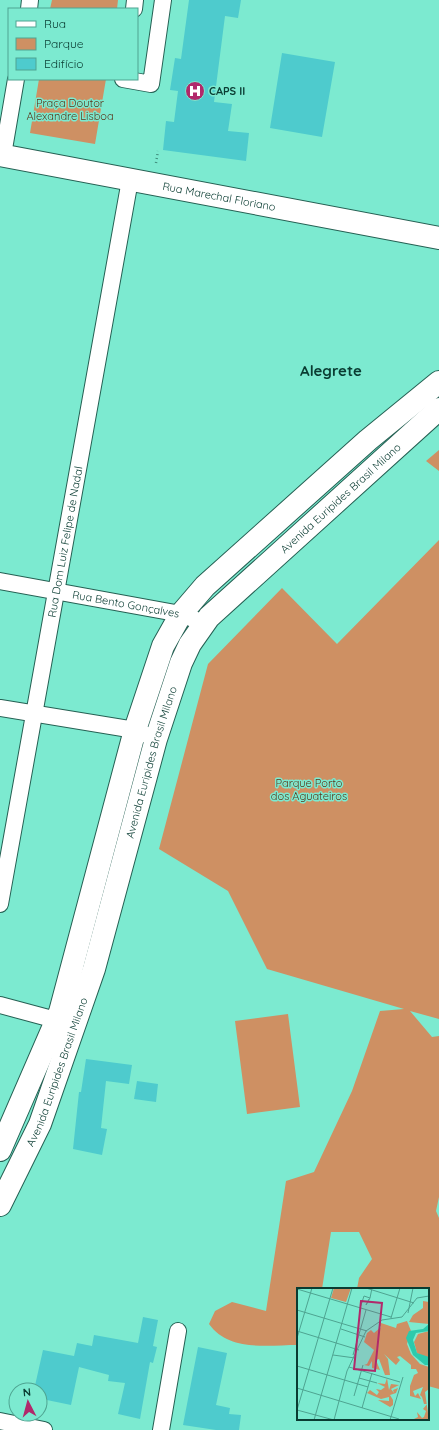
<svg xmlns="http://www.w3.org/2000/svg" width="439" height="1430" font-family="Quicksand,sans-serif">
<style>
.green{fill:#ce9063}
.building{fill:#4ecbcd}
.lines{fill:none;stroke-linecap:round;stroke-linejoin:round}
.minor-casing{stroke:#256053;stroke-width:18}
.secondary-casing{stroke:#256053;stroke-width:24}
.path{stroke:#408e7d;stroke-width:2.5;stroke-dasharray:1 3;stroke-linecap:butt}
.minor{stroke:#fff;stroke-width:16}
.secondary{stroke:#fff;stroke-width:22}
.labels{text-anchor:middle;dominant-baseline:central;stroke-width:3;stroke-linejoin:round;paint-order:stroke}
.poi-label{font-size:11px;font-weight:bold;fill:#0a3c32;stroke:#7cead0;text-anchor:start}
.park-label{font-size:11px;fill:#5a361b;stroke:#7cead0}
.street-label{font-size:11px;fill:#0a3c32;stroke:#7cead0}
.district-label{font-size:15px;font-weight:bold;fill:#0a3c32;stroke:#7cead0}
.inset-road{fill:none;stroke:#4ea491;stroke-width:1}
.view{fill:#b1296b;fill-opacity:0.15;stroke:#b1296b;stroke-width:2}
.inset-edge{fill:none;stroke:#0a3c32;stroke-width:2}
</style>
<rect width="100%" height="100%" fill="#7cead0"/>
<path class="green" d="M 52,0 L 118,0 L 117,9 L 50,9 Z
M 39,79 L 106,79 L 95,144 L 30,133 Z
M 439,450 L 439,471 L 426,461 Z
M 439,540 L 439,1019 L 410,1011 L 432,1037 L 439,1036 L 439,1197 L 436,1211 L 439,1218 L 439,1389 L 428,1386 L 428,1289 L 357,1289 L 359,1278 L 372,1259 L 359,1232 L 331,1232 L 322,1289 L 298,1289 L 298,1345 C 267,1345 229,1352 209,1324 L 215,1311 L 232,1302 L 266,1311 L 286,1181 L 314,1172 L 352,1091 L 380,1011 L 404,1009 L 267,969 L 228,891 L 159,849 L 208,664 L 282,588 L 337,644 Z
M 288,1014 L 300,1107 L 247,1114 L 235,1021 Z"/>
<path class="building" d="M 189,0 L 241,0 L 238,18 L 225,16 L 214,102 L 232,104 L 228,131 L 249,133 L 246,161 L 163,150 L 166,121 L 174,122 L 178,91 L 170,90 L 175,58 L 181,59 Z
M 282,53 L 335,62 L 322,137 L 270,128 Z
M 86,1059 L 132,1065 L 129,1084 L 106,1081 L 101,1128 L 107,1129 L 102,1155 L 73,1149 L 79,1092 L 81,1092 Z
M 137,1081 L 158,1084 L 156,1102 L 134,1099 Z
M 143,1317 L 158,1320 L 153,1346 L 157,1347 L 153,1363 L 150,1362 L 140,1419 L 118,1414 L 125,1383 L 108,1381 L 109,1375 L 79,1367 L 71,1405 L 42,1399 L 43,1395 L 40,1394 L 40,1390 L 34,1390 L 43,1350 L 74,1356 L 77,1343 L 92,1346 L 94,1335 L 138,1343 Z
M 198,1347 L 227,1353 L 216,1405 L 230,1408 L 229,1414 L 241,1415 L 239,1430 L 216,1430 L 183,1425 Z"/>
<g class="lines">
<defs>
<g id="minor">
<path d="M 29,9 L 30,0"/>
<path d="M 134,9 L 135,0"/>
<path d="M 123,79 L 151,84 L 163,0"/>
<path d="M 3,155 L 16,79"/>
<path id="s1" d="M 0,581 L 181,614 L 196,620 L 202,625"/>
<path d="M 0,708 L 135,730 L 156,739"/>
<path id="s2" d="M 0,904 L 130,180"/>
<path d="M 0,1005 L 67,1023"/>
<path d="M 0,1421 L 44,1430"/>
<path d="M 161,1430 L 178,1331"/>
</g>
<g id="secondary">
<path id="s3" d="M 0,155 L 439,238"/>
<path d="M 0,1150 L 60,1012 L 135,730 L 163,646 L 181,614 L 205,586 L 368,440 L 439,382"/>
<path id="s4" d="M 0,1205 L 40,1124 L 94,969 L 156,739 L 181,663 L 190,644 L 209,617 L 439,409"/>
</g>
</defs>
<use href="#minor" class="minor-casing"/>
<use href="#secondary" class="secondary-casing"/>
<path class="path" d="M 156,163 L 158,151"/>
<use href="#minor" class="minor"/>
<use href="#secondary" class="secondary"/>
</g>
<defs>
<symbol id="hospital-disc" viewBox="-11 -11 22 22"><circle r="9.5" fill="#b1296b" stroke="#7cead0"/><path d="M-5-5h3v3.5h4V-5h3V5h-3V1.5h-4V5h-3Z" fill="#fff"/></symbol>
</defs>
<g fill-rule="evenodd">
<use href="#hospital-disc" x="184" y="80" width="22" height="22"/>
</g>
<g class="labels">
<g class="poi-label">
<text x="209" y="91">CAPS II</text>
</g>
<g class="park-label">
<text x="70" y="103">Praça Doutor<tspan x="70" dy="13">Alexandre Lisboa</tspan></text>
<text x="309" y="783">Parque Porto<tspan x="309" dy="13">dos Aguateiros</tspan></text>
</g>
<g class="street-label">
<text stroke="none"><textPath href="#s3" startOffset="223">Rua Marechal Floriano</textPath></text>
<text stroke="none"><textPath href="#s4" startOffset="804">Avenida Euripides Brasil Milano</textPath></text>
<text stroke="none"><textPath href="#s2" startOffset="368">Rua Dom Luiz Felipe de Nadal</textPath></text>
<text stroke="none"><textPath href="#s1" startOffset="128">Rua Bento Gonçalves</textPath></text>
<text stroke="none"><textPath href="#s4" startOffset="469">Avenida Euripides Brasil Milano</textPath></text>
<text stroke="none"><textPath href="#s4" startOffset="145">Avenida Euripides Brasil Milano</textPath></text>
</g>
<g class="district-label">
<text x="331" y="370">Alegrete</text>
</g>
</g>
<g transform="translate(297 1288)">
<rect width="132" height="132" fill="#7cead0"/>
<path d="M 37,0 L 54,0 L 49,14 L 34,10 ZM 126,13 L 132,14 L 132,36 L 112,34 L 116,27 L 126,20 ZM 110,33 L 114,43 L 110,56 L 114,66 L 123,76 L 132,79 L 132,101 L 128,104 L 132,132 L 117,131 L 121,129 L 120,124 L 125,130 L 127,129 L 129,123 L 126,121 L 130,116 L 127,116 L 125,109 L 123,107 L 126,99 L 116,103 L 118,108 L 121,105 L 124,111 L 113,108 L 113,98 L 117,87 L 121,85 L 119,81 L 114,81 L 114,77 L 103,68 L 100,69 L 103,72 L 99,77 L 87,66 L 91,71 L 93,87 L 88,87 L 82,71 L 79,72 L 83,82 L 75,80 L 75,73 L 72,78 L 67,77 L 70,76 L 77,62 L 67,54 L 70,45 L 74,42 L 77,45 L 84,39 L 82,37 L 84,35 L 99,40 L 100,36 ZM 132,43 L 132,69 L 130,70 L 120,65 L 117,54 L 121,46 ZM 90,90 L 92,102 L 94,96 L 102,97 L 94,101 L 97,105 L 96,102 L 101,100 L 99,105 L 93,107 L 96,112 L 96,117 L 93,119 L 81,112 L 92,113 L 92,109 L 84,111 L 70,105 L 73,102 L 80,107 L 82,104 L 79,101 L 84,102 L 88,99 L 80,95 L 88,96 Z" fill="#ce9063"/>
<path d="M 132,36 L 132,43 L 119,45 L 116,52 L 120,65 L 132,69 L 132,77 L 128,77 L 116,67 L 109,50 L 112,43 L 126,41 Z" fill="#2ccaac"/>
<path class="inset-road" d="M 69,0 L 117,15M 0,1 L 94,29M 72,11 L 69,17 L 73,10M 63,20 L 67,8 L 73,10 L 75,0M 0,22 L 70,43M 111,25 L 116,0M 94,30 L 103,0M 44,41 L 68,49M 0,43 L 62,62M 0,50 L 15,0M 36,67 L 58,70M 56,67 L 69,22M 0,78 L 71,99M 52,79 L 103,94M 62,90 L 80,95M 0,100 L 102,131M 57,108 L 66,77M 65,120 L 75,85M 0,122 L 37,132M 0,122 L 36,0M 17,132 L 55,0M 37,132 L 50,83 L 69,43 L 85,32 L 105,29 L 120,10 L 132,8M 93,132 L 106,89"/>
<path class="view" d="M 64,13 L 85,15 L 78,83 L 57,81 Z"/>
<rect width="132" height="132" class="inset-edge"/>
</g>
<rect x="8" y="8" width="130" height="72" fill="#7cead0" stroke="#4ea491"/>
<rect x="16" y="21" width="20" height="6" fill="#ffffff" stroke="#4ea491"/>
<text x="44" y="28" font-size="12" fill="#0a3c32">Rua</text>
<rect x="16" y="38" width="20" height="12" fill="#ce9063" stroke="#4ea491"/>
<text x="44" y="48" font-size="12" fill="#0a3c32">Parque</text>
<rect x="16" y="58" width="20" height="12" fill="#4ecbcd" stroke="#4ea491"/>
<text x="44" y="68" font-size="12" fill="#0a3c32">Edifício</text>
<g transform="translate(28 1402) rotate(354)"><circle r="19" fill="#7cead0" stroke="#4ea491"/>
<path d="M0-3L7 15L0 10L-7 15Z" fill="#b1296b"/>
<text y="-6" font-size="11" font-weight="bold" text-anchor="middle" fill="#0a3c32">N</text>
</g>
</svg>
